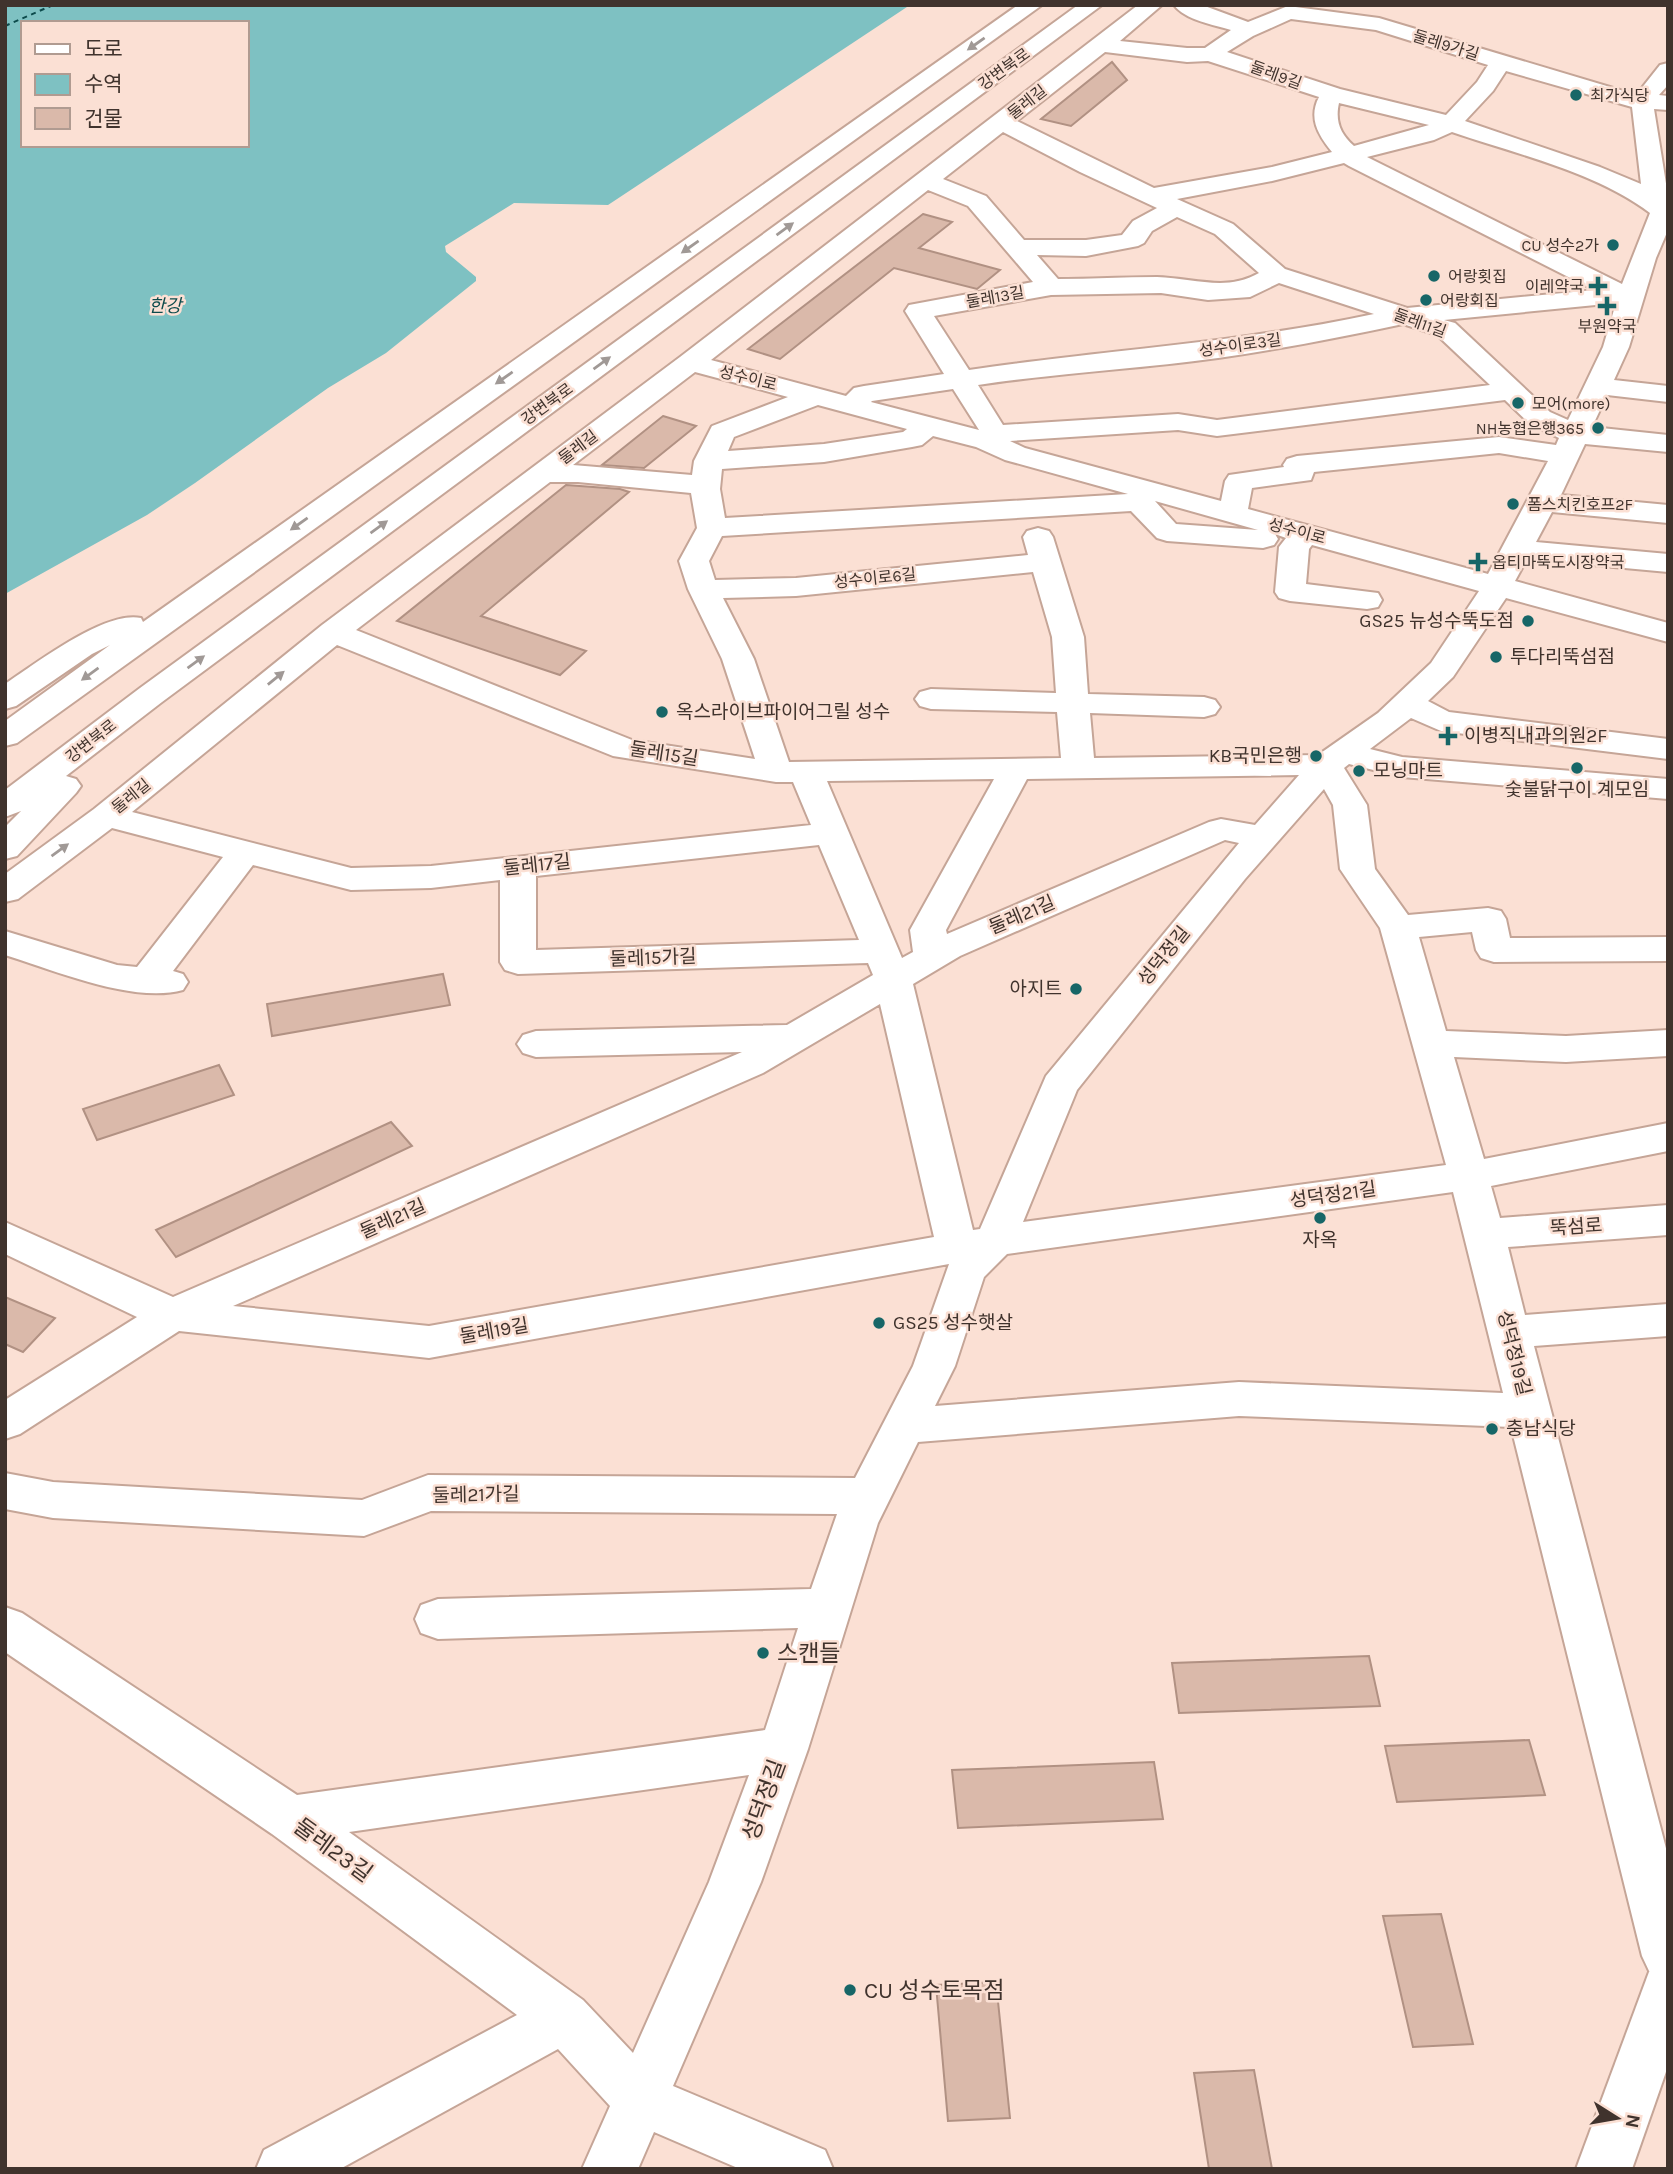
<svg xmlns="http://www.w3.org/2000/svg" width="1673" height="2174" font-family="Karla,'Noto Sans KR',sans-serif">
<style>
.water{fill:#7ec1c2;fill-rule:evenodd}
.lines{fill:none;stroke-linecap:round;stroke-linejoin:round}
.ferry{stroke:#0d4b4c;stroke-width:2;stroke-dasharray:5 4.5;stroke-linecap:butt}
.building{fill:#dab9aa;stroke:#b19183;stroke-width:2}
.minor-casing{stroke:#c5a597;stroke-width:4}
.major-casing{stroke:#c5a597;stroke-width:4}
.highway-casing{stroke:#c5a597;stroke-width:4}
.minor{fill:#fff;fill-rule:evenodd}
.major{fill:#fff;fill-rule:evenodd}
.highway{fill:#fff;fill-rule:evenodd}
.oneway{fill:#a09996}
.poi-dot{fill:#176667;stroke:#fbe0d4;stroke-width:2.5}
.labels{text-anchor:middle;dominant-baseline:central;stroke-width:5;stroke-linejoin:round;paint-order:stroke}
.far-street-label{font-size:16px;fill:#40332d;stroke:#fbe0d4}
.far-poi-label{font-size:16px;fill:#40332d;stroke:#fbe0d4;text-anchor:start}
.far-water-label{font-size:18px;font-style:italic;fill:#0d4b4c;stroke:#fbe0d4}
.poi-label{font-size:19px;fill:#40332d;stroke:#fbe0d4;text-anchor:start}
.street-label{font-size:19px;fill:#40332d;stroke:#fbe0d4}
.near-poi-label{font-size:23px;fill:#40332d;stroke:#fbe0d4;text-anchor:start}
.near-street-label{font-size:23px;fill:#40332d;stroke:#fbe0d4}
</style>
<rect width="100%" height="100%" fill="#fbe0d4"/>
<path class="water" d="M 5,5 L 910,5 L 608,205 L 514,203 L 445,246 L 446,252 L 476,277 L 476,281 L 386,353 L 328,388 L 195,483 L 147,515 L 5,594 ZM 23,23 L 247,23 L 247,145 L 23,145 Z"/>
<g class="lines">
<path class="ferry" d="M 5,26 L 53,5"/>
</g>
<path class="building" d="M 1112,62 L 1127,80 L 1071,126 L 1041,119 Z
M 923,214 L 952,222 L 919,248 L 1000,270 L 977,289 L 894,268 L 780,359 L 748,349 Z
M 663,416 L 696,426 L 644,468 L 602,465 Z
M 566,485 L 620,489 L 629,492 L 481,616 L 586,651 L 560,675 L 397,621 Z
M 443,974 L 450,1005 L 272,1036 L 267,1004 Z
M 219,1065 L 234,1095 L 97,1140 L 83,1109 Z
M 391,1122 L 412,1146 L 176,1257 L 156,1230 Z
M 5,1297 L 55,1318 L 23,1352 L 5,1344 Z
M 1369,1656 L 1380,1706 L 1179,1713 L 1172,1663 Z
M 1529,1740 L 1545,1795 L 1397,1802 L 1385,1746 Z
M 1154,1762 L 1163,1819 L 958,1828 L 952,1770 Z
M 1441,1914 L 1473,2044 L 1413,2047 L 1383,1916 Z
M 996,1982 L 1010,2118 L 948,2121 L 936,1985 Z
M 1254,2070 L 1272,2169 L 1209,2169 L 1194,2073 Z"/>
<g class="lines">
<defs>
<path id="minor" d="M 1138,5 L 1162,5 L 1120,41 L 1187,48 L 1205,48 L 1231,30 C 1214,25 1185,20 1174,5 L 1202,5 L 1248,22 L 1288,6 L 1379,18 L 1630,93 L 1637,94 L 1660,65 L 1668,63 L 1668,85 L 1659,95 L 1668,96 L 1668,110 L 1654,109 L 1668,196 L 1668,230 L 1656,258 L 1629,347 L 1614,380 L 1668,386 L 1668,402 L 1607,395 L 1592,427 L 1668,435 L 1668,452 L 1585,444 L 1561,495 L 1668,505 L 1668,523 L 1552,512 L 1536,542 L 1668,554 L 1668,572 L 1527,559 L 1515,581 L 1668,623 L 1668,642 L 1506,598 L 1453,677 L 1428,701 L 1449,712 L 1668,739 L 1668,759 L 1441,731 L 1411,718 L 1370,749 L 1402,757 L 1668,779 L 1668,799 L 1402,777 L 1349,764 L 1344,768 L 1367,805 L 1375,869 L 1408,915 L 1488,908 L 1501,911 L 1506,919 L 1510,938 L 1668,937 L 1668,961 L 1494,962 L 1481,958 L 1476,950 L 1472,932 L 1419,937 L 1446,1031 L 1566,1036 L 1668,1030 L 1668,1056 L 1566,1062 L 1454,1057 L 1484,1159 L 1668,1123 L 1668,1151 L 1491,1186 L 1500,1218 L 1668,1205 L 1668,1235 L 1508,1247 L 1525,1315 L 1668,1304 L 1668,1336 L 1534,1346 L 1668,1856 L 1668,1980 L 1650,1973 L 1642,1956 L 1511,1427 L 1239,1416 L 918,1442 L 878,1523 L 808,1749 L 761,1882 L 673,2086 L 825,2150 L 833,2169 L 740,2169 L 654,2132 L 638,2169 L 582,2169 L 610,2106 L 558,2049 L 340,2169 L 256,2169 L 264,2150 L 517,2015 L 272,1834 L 5,1652 L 5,1607 L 22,1613 L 297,1795 L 765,1730 L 798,1628 L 438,1639 L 421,1633 L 415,1619 L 421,1605 L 438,1599 L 811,1589 L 837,1514 L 431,1511 L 364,1536 L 53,1518 L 5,1509 L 5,1473 L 53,1482 L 362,1500 L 428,1475 L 855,1478 L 913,1366 L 949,1264 L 429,1358 L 179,1331 L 20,1434 L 5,1439 L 5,1400 L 137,1317 L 5,1254 L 5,1222 L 173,1297 L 742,1052 L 536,1057 L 523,1053 L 517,1044 L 523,1035 L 536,1031 L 787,1025 L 873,975 L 868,963 L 518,974 L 505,970 L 500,962 L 500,880 L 431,888 L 351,890 L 253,865 L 173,971 L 183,974 L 188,982 L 183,990 C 133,1004 54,970 5,955 L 5,931 L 117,965 L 137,967 L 223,857 L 112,828 L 18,899 L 5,902 L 5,874 L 94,809 L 322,625 L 680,357 ZM 1291,19 L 1376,30 L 1488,65 L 1477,82 L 1446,115 L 1340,89 L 1227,52 L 1253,36 ZM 1105,52 L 1187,62 L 1208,61 L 1319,97 C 1308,118 1318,135 1332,152 L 1272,167 L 1154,188 L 1017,121 ZM 1506,71 L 1632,107 L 1641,184 L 1600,167 L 1465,121 L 1493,91 ZM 1339,103 L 1429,125 L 1354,146 C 1340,134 1335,121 1339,103 ZM 1003,132 L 1080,172 L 1157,208 L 1133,221 L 1122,235 L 1086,240 L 1024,240 L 986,196 L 943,179 ZM 1452,132 C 1516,154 1596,172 1650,213 L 1622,284 L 1367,157 L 1434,140 ZM 1344,163 L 1349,166 L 1594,290 L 1407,308 L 1285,269 L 1233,224 L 1177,199 L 1272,181 ZM 928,190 L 968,206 L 1033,282 L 909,305 L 905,311 L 944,374 L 864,386 L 854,388 L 846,396 L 711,360 ZM 1177,217 L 1215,234 L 1259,273 C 1226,292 1194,278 1157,277 C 1124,277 1091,279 1058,279 L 1037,255 L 1086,256 L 1138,246 L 1144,243 L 1152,231 ZM 1279,283 L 1374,314 C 1240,343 1104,350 969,370 L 934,316 L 1051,295 L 1161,293 L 1208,300 L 1250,297 ZM 1616,303 L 1603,347 L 1568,420 L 1550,412 L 1455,323 L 1444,320 ZM 1403,324 L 1437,335 L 1490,385 L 1217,420 L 1178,414 L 1003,425 L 978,385 C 1058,373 1138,369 1218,358 C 1281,349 1342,337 1403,324 ZM 695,372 L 788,397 L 712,426 L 694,461 L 692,475 L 573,465 ZM 953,389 L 979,430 L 871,402 L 872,401 ZM 1505,400 L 1530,424 L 1559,438 L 1556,445 L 1499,437 L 1297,456 L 1287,459 L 1283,465 L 1284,467 L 1229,475 L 1225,481 L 1221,501 L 1025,448 L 1010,441 L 1178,430 L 1217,436 ZM 818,405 L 907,429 L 903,432 L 824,444 L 728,451 L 734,437 ZM 933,436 L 976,447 L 1005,460 L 1128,494 L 725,518 L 720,489 L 722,469 L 824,462 L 912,447 L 922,445 ZM 1499,453 L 1548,461 L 1488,574 L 1248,509 L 1252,488 L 1311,480 L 1314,472 ZM 550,482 L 578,482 L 691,493 L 697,528 L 679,561 L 688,589 L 722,659 L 755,759 L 632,740 L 356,630 ZM 1155,501 L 1258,530 L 1176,524 ZM 1131,511 L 1157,538 L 1167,541 L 1263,548 L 1274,545 L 1278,539 L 1275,534 L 1286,538 L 1279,547 L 1275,592 L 1279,598 L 1290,601 L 1367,609 L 1378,607 L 1382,600 L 1378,593 L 1306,584 L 1309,549 L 1312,545 L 1479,591 L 1431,663 L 1378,713 L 1318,755 L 1094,758 L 1090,713 L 1204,717 L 1215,714 L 1220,707 L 1215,700 L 1204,697 L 1088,694 L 1084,637 L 1053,537 L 1049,531 L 1038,528 L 1027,531 L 1023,537 L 1028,555 L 796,578 L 715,580 L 709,561 L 722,536 ZM 1033,572 L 1052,637 L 1056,693 L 931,689 L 920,692 L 915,699 L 920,706 L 931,709 L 1057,712 L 1061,758 L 789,762 L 754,659 L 723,598 L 796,596 ZM 337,645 L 613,756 L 776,782 L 793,782 L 811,825 L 431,866 L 351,868 L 132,812 ZM 1299,775 L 1255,825 L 1221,819 L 1209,822 L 947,934 L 946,930 L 1027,779 ZM 994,779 L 910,930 L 913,952 L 902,958 L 827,781 ZM 1324,789 L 1333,805 L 1340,869 L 1380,928 L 1446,1165 L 1023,1222 L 1077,1090 L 1245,879 ZM 1225,840 L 1239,843 L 1046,1076 L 980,1229 L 973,1230 L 913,984 L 960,956 ZM 819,845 L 859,940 L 536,950 L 536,876 ZM 880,1004 L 934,1237 L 429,1326 L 233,1306 L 763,1073 ZM 1453,1192 L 1503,1393 L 1239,1382 L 935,1406 L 955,1366 L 984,1277 L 1007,1254 ZM 749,1775 L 709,1882 L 633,2053 L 583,2000 L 349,1832 Z"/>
<path id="major" d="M 1668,1964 L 1668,2066 L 1632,2169 L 1576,2169 L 1649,1972 Z"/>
<path id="highway" d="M 1018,5 L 1042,5 L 17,743 L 5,746 L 5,721 L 110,645 L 92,654 L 16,706 L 5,709 L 5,684 C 35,664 105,610 141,618 L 143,622 Z
M 1078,5 L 1102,5 L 162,702 L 66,776 L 76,779 L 81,786 L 76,793 L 17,856 L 5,859 L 5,827 L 21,811 L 5,817 L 5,790 L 140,688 Z"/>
</defs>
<use href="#minor" class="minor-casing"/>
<use href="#major" class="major-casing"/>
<use href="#highway" class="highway-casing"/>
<use href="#minor" class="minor"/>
<use href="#major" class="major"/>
<use href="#highway" class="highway"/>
</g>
<defs><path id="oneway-solid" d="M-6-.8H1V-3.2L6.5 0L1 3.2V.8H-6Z" transform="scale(1.75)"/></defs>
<g class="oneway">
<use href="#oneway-solid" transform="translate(976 44) rotate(145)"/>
<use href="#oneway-solid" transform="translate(785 229) rotate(-36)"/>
<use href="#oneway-solid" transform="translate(690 247) rotate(145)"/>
<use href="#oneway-solid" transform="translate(602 363) rotate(-36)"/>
<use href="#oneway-solid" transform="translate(504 378) rotate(145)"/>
<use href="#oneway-solid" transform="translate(299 524) rotate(145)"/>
<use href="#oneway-solid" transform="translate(379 527) rotate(-36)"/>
<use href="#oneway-solid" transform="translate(196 662) rotate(-36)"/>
<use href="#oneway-solid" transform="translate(90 674) rotate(144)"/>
<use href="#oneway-solid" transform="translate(276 678) rotate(-39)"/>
<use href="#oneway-solid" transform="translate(60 850) rotate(-36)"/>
</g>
<g class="poi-dot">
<circle cx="1576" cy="95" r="7"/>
<circle cx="1613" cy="245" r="7"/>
<circle cx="1434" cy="276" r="7"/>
<path d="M1594.5 275.5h7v7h7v7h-7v7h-7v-7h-7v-7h7z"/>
<circle cx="1426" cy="300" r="7"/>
<path d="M1603.5 295.5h7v7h7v7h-7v7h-7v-7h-7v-7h7z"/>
<circle cx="1518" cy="403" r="7"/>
<circle cx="1598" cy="428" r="7"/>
<circle cx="1513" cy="504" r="7"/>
<path d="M1474.5 551.5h7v7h7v7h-7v7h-7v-7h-7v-7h7z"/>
<circle cx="1528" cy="621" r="7"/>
<circle cx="1496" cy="657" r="7"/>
<circle cx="662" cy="712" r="7"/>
<path d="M1444.5 725.5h7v7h7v7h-7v7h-7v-7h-7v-7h7z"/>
<circle cx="1316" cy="756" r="7"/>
<circle cx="1577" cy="768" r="7"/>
<circle cx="1359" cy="771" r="7"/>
<circle cx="1076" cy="989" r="7"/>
<circle cx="1320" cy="1218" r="7"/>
<circle cx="879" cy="1323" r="7"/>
<circle cx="1492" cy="1429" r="7"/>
<circle cx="763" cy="1653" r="7"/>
<circle cx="850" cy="1990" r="7"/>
</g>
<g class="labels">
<g class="far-street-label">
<text transform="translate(1446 45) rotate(17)">둘레9가길</text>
<text transform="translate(1004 69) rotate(-36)">강변북로</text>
<text transform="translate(1276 75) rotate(20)">둘레9길</text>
<text transform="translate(1027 102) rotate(-38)">둘레길</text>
<text transform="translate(995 297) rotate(-10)">둘레13길</text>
<text transform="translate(1420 323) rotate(20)">둘레11길</text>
<text transform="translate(1240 345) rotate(-8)">성수이로3길</text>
<text transform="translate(748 378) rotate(14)">성수이로</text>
<text transform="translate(547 404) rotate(-36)">강변북로</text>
<text transform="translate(578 447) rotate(-37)">둘레길</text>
<text transform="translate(1297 531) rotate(15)">성수이로</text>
<text transform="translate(875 578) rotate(-6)">성수이로6길</text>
<text transform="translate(91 741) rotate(-38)">강변북로</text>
<text transform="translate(131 796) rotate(-39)">둘레길</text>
</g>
<g class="far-poi-label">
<text x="1590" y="95">최가식당</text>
<text x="1599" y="245" text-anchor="end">CU 성수2가</text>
<text x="1448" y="276">어랑횟집</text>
<text x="1584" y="286" text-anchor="end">이레약국</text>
<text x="1440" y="300">어랑회집</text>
<text x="1607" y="326" text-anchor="middle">부원약국</text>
<text x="1532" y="403">모어(more)</text>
<text x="1584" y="428" text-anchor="end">NH농협은행365</text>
<text x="1527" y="504">폼스치킨호프2F</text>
<text x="1492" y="562">옵티마뚝도시장약국</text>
</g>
<g class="far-water-label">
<text x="165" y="306">한강</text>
</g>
<g class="poi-label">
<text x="1514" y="621" text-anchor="end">GS25 뉴성수뚝도점</text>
<text x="1510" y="657">투다리뚝섬점</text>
<text x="676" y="712">옥스라이브파이어그릴 성수</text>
<text x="1464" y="736">이병직내과의원2F</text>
<text x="1302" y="756" text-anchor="end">KB국민은행</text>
<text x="1373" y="771">모닝마트</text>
<text x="1577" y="790" text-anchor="middle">숯불닭구이 계모임</text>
<text x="1062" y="989" text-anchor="end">아지트</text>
<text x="1320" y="1240" text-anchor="middle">자옥</text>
<text x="893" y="1323">GS25 성수햇살</text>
<text x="1506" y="1429">충남식당</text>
</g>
<g class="street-label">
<text transform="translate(664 754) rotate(9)">둘레15길</text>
<text transform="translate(537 865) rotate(-6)">둘레17길</text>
<text transform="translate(1022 915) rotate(-23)">둘레21길</text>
<text transform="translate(1164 956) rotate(-51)">성덕정길</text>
<text transform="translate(653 958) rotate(-2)">둘레15가길</text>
<text transform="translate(1333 1195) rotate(-8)">성덕정21길</text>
<text transform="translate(393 1219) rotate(-24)">둘레21길</text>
<text transform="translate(1576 1227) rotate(-4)">뚝섬로</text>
<text transform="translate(494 1331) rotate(-10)">둘레19길</text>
<text transform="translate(1514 1353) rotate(76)">성덕정19길</text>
<text transform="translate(476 1495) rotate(-1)">둘레21가길</text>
</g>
<g class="near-poi-label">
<text x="777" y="1653">스캔들</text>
<text x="864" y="1990">CU 성수토목점</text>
</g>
<g class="near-street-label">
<text transform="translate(764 1800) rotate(-70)">성덕정길</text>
<text transform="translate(333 1850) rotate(36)">둘레23길</text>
</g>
</g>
<rect width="1673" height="2174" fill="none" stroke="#40332d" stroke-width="14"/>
<rect x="21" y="21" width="228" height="126" fill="#fbe0d4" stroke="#b09b91" stroke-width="2"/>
<rect x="35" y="44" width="35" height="10" fill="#ffffff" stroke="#b09b91" stroke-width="2"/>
<text x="84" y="56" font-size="21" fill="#40332d">도로</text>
<rect x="35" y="74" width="35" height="21" fill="#7ec1c2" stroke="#b09b91" stroke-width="2"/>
<text x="84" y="91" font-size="21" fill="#40332d">수역</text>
<rect x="35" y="108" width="35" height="21" fill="#dab9aa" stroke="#b09b91" stroke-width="2"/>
<text x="84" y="126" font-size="21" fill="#40332d">건물</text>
<g transform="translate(1617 2118) rotate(101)" stroke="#fbe0d4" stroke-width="5" paint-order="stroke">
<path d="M0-5L12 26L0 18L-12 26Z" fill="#40332d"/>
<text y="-10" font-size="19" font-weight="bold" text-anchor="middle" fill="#40332d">N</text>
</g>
</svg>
